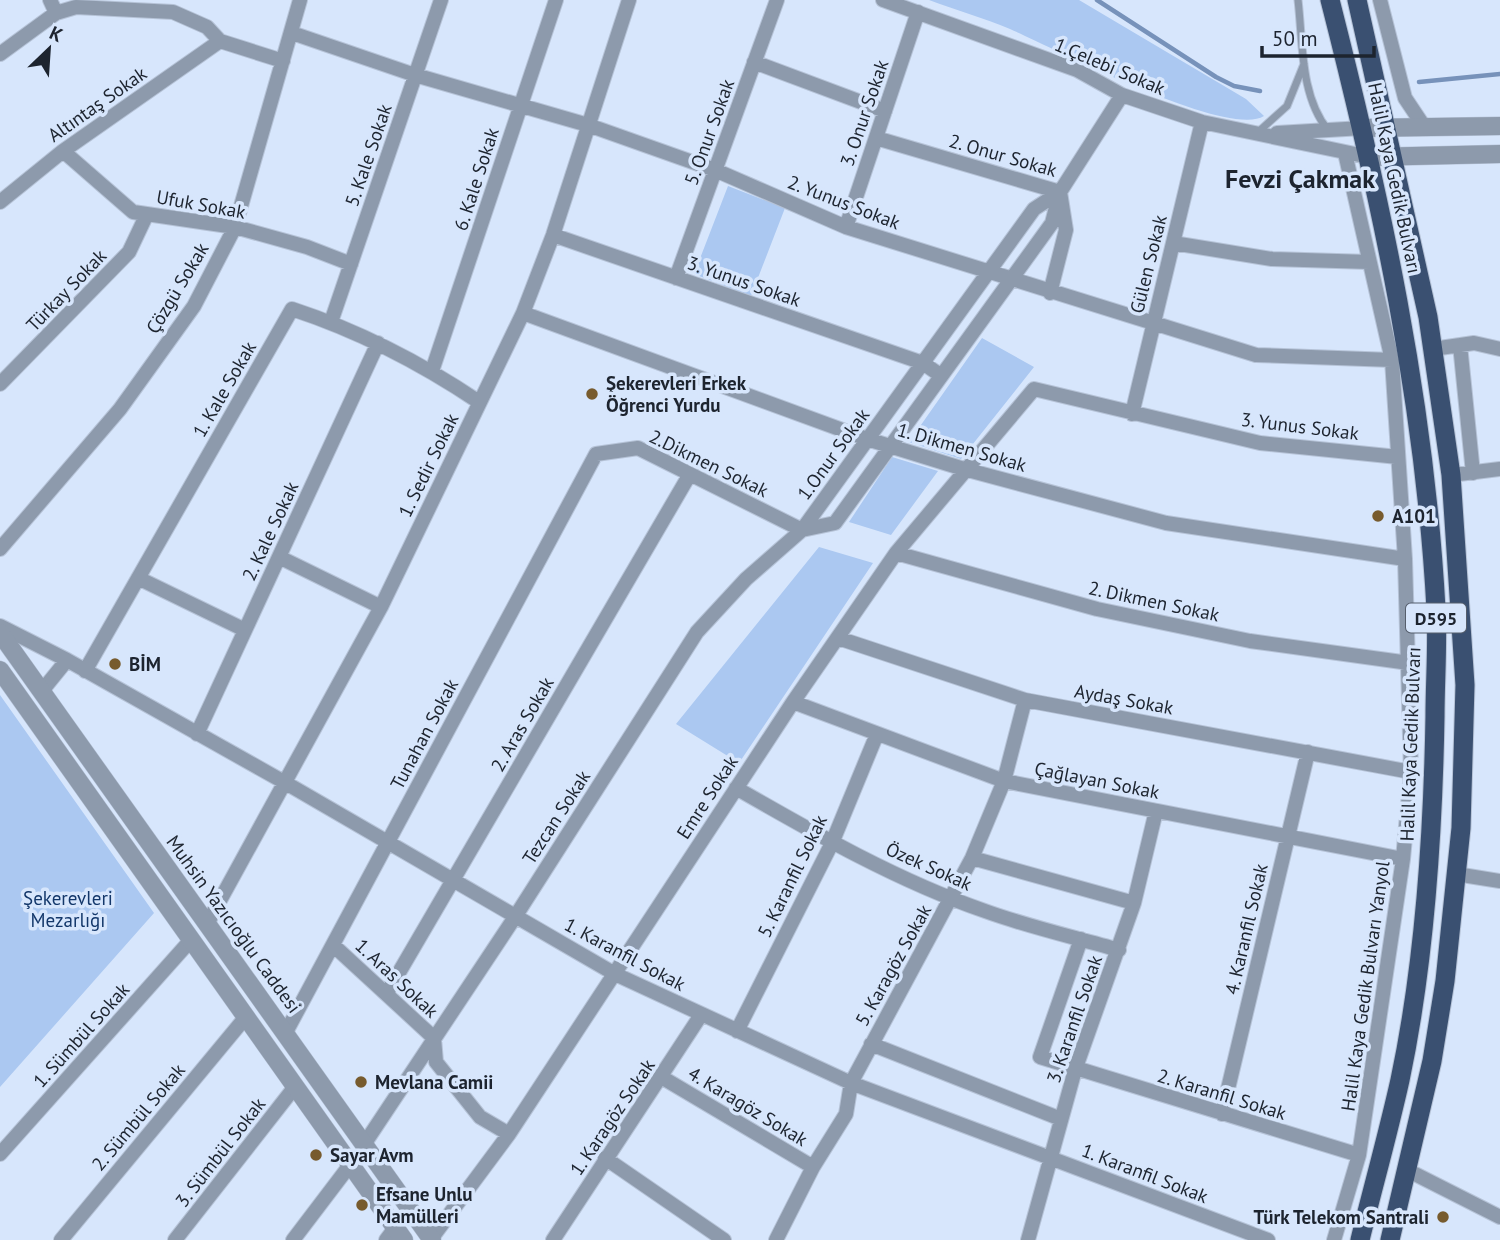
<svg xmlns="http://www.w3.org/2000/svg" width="1500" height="1240" font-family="'PT Sans',sans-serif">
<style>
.green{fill:#abc8f1}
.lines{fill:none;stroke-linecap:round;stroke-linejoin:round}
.stream{stroke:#7792ba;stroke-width:4.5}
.service-casing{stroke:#b6c3d7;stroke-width:9}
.minor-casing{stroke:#b6c3d7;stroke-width:16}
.tertiary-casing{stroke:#b6c3d7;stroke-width:19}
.trunk-casing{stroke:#b6c3d7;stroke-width:21}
.service{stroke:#8d9aac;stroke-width:7}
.minor{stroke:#8d9aac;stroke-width:14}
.tertiary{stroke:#8d9aac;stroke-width:18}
.trunk{stroke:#3a5071;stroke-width:19}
.poi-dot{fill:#775b2e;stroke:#d7e6fc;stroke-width:2.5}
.labels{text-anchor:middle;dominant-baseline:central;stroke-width:7;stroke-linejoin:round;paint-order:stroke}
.shield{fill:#d7e6fc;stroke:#555e6c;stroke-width:2}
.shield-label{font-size:18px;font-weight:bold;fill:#1d242f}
.street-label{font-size:19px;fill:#1d242f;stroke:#d7e6fc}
.poi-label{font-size:19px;font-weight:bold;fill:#1d242f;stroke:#d7e6fc;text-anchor:start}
.park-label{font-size:19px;fill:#13376a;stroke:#d7e6fc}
.district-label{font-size:26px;font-weight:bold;fill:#1d242f;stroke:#d7e6fc}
</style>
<rect width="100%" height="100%" fill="#d7e6fc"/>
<path class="green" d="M 929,0 L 1079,0 L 1246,99 L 1264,116 C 1227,139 1054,48 1010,29 C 984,18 956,10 929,0 Z
M 728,186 L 785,208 L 751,296 L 694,274 Z
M 982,338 L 1034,367 L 961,459 L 909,442 Z
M 892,457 L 938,471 L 891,535 L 849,522 Z
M 819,547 L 873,563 L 739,763 L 676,724 Z
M 0,695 L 154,913 L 0,1087 Z"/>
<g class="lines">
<path class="stream" d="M 1097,0 L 1216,77 L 1234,86 L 1260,91
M 1419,82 L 1500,74"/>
<defs>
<path id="service" d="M 1298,0 C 1303,42 1300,96 1328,130
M 1257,133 L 1287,106 L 1304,64"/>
<path id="minor" d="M 50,0 L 56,13
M 883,0 L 1077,70 L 1122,95 L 1202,122 L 1369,157
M 1380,0 L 1405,98 L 1425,128
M 292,33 L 415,75 L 588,125 L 715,170 L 846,227 L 1256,355 L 1392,360
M 0,54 L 56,13 L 76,7 L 173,12 L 207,27 L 220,41 L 283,61
M 754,62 L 885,111
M 1277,133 L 1363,128
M 876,138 L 1060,192 L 1066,230 L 1050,293
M 63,151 L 133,212 L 235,227 L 307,247 L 351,264
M 0,202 L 63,151 L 220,41
M 846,227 L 918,12
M 553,235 L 923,363 L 940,375
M 1173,243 L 1272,259 L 1369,262
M 676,278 L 777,0
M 523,313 L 867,439 L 964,469 L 1166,523 L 1405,559
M 331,322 L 441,0
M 1460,345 L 1473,473
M 1433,349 L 1474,343 L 1500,349
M 432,371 L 556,0
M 0,384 L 129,252 L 147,214
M 1132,414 L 1202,122
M 1451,475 L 1500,469
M 802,530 L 835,523 L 1052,223 L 1060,192
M 0,549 L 120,409 L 194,306 L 235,227 L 300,0
M 896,553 L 1097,609 L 1250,641 L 1409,663
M 279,557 L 381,607
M 138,578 L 245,630
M 0,626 L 67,660 L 284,782 L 615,974 L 851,1083 L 1268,1240
M 838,638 L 1025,700 L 1411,772
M 85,671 L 292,309 C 359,331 421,363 479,402
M 41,692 L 67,660
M 793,702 L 1004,781 L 1403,859
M 197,734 L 378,343
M 736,788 C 816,834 898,881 985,911 C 1029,927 1074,937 1119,950
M 972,858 L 1134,903
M 1456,874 L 1500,881
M 207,924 L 381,607 L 523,313 L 553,235 L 629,0
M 1081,939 L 1040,1057 L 1359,1155
M 333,945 L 434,1038 L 436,1062 L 480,1117 L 509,1134
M 387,993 L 690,474
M 737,1031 L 832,843 L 877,734
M 286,1032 L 596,454 L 638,448 L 802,530
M 871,1044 L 1061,1119
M 663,1078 L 813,1167
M 1222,1114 L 1308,752
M 365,1143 L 515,917 L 697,632 L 746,579 L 802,530 L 1034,209 L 1060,192 L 1122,95
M 0,1154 L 190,941
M 605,1158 L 724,1240
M 1407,1170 L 1500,1217
M 431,1239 L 509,1134 L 793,702 L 896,553 L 1034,389 L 1260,443 L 1398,457
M 61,1240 L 245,1018
M 175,1240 L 294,1088
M 293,1240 L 350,1165
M 386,1240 L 395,1228
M 553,1240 L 701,1015
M 776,1240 L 813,1167 L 846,1114 L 851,1083 L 972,858 L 1004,781 L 1025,700
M 1028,1240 L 1075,1070 L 1134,903 L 1156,811
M 1334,1240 L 1359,1155 L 1403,859 L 1411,772 L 1405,559 L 1392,360 L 1345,153"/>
<path id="tertiary" d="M 1363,128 L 1500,126
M 1369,157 L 1500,154
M 0,633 L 432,1240
M 0,670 L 404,1240"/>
<path id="trunk" d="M 1330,0 C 1381,200 1425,402 1436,609 C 1438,644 1435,681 1435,716 C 1433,837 1425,962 1400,1080 C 1388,1134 1373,1187 1360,1240
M 1357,0 L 1428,317 L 1451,475 L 1465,685 L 1461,828 L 1445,981 L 1432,1061 L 1390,1240"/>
</defs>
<use href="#service" class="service-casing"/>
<use href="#minor" class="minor-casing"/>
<use href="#tertiary" class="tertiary-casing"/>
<use href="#trunk" class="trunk-casing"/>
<use href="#service" class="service"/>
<use href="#minor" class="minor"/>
<use href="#tertiary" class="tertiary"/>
<use href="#trunk" class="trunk"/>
</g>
<g class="poi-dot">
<circle cx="592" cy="394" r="7"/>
<circle cx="1378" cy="516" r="7"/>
<circle cx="115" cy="664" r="7"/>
<circle cx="361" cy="1082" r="7"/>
<circle cx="316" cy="1155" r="7"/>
<circle cx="362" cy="1205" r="7"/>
<circle cx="1443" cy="1217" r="7"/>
</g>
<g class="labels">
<rect class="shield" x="1406" y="603.5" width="60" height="29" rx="5"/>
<g class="shield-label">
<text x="1436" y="618">D595</text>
</g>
<g class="street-label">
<text transform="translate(1110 66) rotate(23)">1.Çelebi Sokak</text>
<text transform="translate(97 104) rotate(-35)">Altıntaş Sokak</text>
<text transform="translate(864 113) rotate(-71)">3. Onur Sokak</text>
<text transform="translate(709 132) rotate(-70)">5. Onur Sokak</text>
<text transform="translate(368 155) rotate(-71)">5. Kale Sokak</text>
<text transform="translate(1003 155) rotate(16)">2. Onur Sokak</text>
<text transform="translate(1395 178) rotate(78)">Halil Kaya Gedik Bulvarı</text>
<text transform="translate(476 179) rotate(-72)">6. Kale Sokak</text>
<text transform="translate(844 202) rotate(21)">2. Yunus Sokak</text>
<text transform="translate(201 204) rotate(10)">Ufuk Sokak</text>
<text transform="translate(1148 264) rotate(-76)">Gülen Sokak</text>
<text transform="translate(744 281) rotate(19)">3. Yunus Sokak</text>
<text transform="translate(177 288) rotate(-59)">Çözgü Sokak</text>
<text transform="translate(66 290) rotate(-46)">Türkay Sokak</text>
<text transform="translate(224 389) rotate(-60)">1. Kale Sokak</text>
<text transform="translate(1300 426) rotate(7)">3. Yunus Sokak</text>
<text transform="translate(962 447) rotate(16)">1. Dikmen Sokak</text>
<text transform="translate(833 454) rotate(-54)">1.Onur Sokak</text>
<text transform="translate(709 463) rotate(26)">2.Dikmen Sokak</text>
<text transform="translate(428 465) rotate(-64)">1. Sedir Sokak</text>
<text transform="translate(270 531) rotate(-65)">2. Kale Sokak</text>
<text transform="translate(1154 601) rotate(12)">2. Dikmen Sokak</text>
<text transform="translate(1124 699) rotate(10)">Aydaş Sokak</text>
<text transform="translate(522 724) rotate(-60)">2. Aras Sokak</text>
<text transform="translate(424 734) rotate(-62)">Tunahan Sokak</text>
<text transform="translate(1410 744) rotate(-88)">Halil Kaya Gedik Bulvarı</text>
<text transform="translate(1097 780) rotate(11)">Çağlayan Sokak</text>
<text transform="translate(707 797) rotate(-57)">Emre Sokak</text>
<text transform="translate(556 817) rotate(-57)">Tezcan Sokak</text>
<text transform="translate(929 866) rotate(24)">Özek Sokak</text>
<text transform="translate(792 876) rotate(-64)">5. Karanfil Sokak</text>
<text transform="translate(234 924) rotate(54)">Muhsin Yazıcıoğlu Caddesi</text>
<text transform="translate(1246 929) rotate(-77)">4. Karanfil Sokak</text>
<text transform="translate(625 954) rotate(28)">1. Karanfil Sokak</text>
<text transform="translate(893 965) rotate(-61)">5. Karagöz Sokak</text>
<text transform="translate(397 978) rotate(43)">1. Aras Sokak</text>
<text transform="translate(1365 986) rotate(-82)">Halil Kaya Gedik Bulvarı Yanyol</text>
<text transform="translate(1074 1019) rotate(-71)">3. Karanfil Sokak</text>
<text transform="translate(81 1035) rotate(-48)">1. Sümbül Sokak</text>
<text transform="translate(1222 1094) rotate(17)">2. Karanfil Sokak</text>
<text transform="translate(748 1106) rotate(31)">4. Karagöz Sokak</text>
<text transform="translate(138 1117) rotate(-50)">2. Sümbül Sokak</text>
<text transform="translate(612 1117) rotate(-56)">1. Karagöz Sokak</text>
<text transform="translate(220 1152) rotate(-52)">3. Sümbül Sokak</text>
<text transform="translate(1145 1173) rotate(21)">1. Karanfil Sokak</text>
</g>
<g class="poi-label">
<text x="606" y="383">Şekerevleri Erkek<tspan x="606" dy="22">Öğrenci Yurdu</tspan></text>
<text x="1392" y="516">A101</text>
<text x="129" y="664">BİM</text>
<text x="375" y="1082">Mevlana Camii</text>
<text x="330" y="1155">Sayar Avm</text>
<text x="376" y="1194">Efsane Unlu<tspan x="376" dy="22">Mamülleri</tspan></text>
<text x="1429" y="1217" text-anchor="end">Türk Telekom Santrali</text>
</g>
<g class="park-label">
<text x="68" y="898">Şekerevleri<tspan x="68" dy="22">Mezarlığı</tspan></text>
</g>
<g class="district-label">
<text x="1300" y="178">Fevzi Çakmak</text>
</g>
</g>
<g transform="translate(49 49) rotate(25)" stroke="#d7e6fc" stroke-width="5" paint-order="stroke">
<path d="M0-5L12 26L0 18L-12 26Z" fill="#1d242f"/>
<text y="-10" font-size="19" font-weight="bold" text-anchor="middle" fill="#1d242f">K</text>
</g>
<path d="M1262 46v10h112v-10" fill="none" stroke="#1d242f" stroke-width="3.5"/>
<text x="1272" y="46" font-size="21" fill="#1d242f" stroke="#d7e6fc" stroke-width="5" paint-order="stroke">50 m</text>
</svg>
